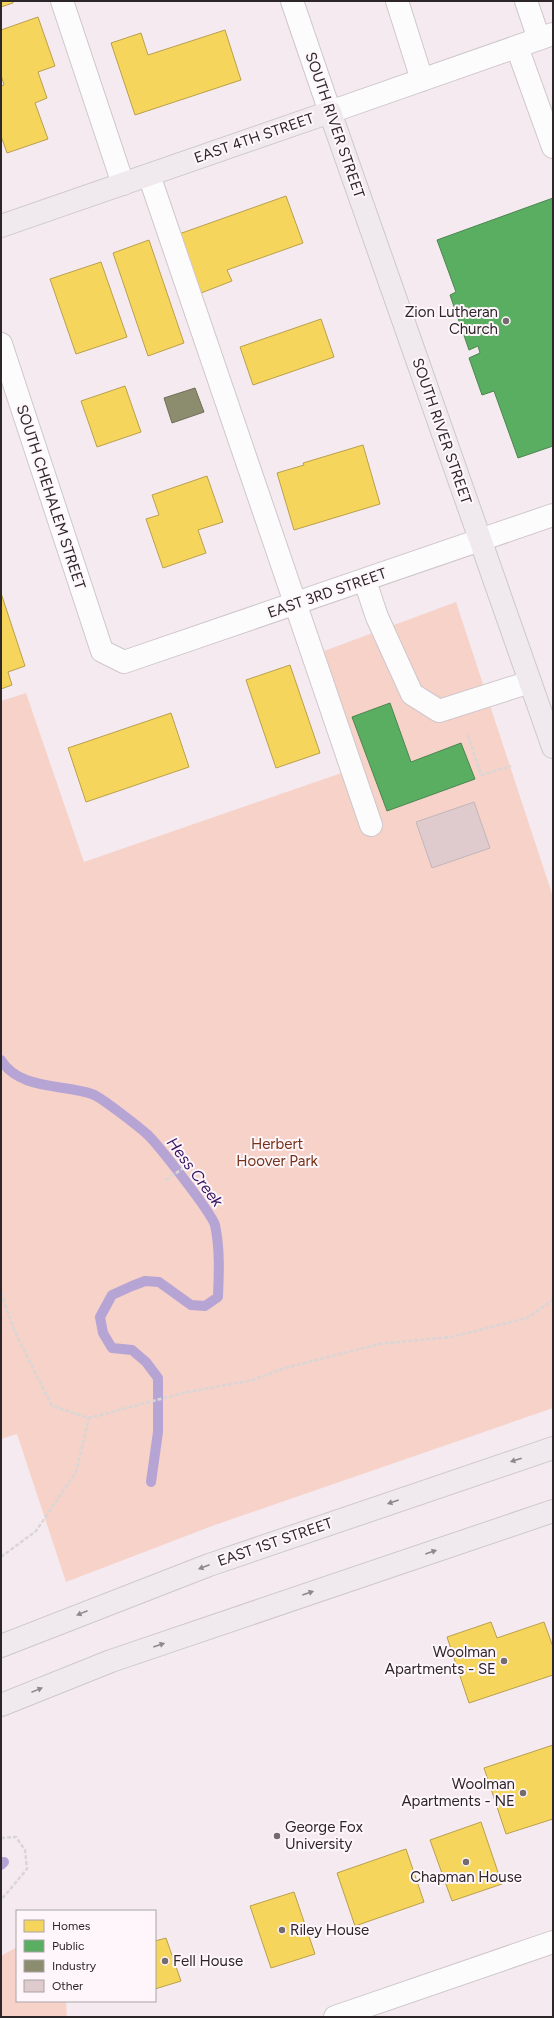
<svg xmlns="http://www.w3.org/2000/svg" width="554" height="2018" font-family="Figtree,sans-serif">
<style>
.green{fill:#f7d2c9}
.homes{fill:#f6d55c;stroke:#baa04d}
.public{fill:#5aae61;stroke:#4c8550}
.industry{fill:#8c8c6e;stroke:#706d59}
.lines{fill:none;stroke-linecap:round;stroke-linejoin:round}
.stream{stroke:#b6a4d4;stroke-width:10}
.building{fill:#dfcacd;stroke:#c0b7ba}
.minor-casing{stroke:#cfc7cb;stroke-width:24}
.major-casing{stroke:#cdc8ca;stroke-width:24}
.path{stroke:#d8d6d6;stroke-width:2.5;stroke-dasharray:4 2;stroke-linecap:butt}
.minor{stroke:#fdfcfd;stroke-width:22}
.major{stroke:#f0eaef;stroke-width:22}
.oneway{fill:#8e888c}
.poi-dot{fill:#736b6e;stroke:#fef6fa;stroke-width:1.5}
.labels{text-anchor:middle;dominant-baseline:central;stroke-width:4;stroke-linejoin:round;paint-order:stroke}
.street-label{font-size:15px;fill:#2d2629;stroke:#fef6fa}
.poi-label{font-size:15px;fill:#2d2629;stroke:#fef6fa;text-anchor:end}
.park-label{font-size:15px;fill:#763116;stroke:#fef6fa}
.water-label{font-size:16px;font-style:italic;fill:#391465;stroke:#fef6fa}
</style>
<rect width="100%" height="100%" fill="#f4eaef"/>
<path class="green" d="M 456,602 L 553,897 L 553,1408 L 212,1526 L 66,1582 L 17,1434 L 1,1439 L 1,701 L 26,693 L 84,862 L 356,768 L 316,654 Z
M 17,1947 L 17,2001 L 66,2001 L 67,2017 L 1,2017 L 1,1956 Z"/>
<path class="homes" d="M 1,1 L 13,1 L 13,3 L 1,7 Z
M 38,17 L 55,66 L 38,72 L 47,98 L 35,103 L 48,139 L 7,153 L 1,136 L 1,86 L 4,85 L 1,75 L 1,30 Z
M 225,30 L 241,80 L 135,115 L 111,43 L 141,33 L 148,55 Z
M 286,196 L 303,243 L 227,270 L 232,281 L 201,293 L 179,234 Z
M 149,240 L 184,343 L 148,356 L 113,253 Z
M 101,262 L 127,337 L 76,354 L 50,279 Z
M 321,319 L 334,357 L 253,385 L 240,347 Z
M 125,386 L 141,432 L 97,447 L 81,401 Z
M 363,445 L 380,504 L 294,530 L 277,473 L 304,465 L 303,463 Z
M 207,476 L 223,522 L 198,530 L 206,553 L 163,568 L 146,519 L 159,515 L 152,495 Z
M 1,593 L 25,666 L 8,672 L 12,685 L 1,689 Z
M 290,665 L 320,753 L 276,768 L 246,680 Z
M 171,713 L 189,767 L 86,802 L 68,748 Z
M 491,1622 L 497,1638 L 544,1622 L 553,1647 L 553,1675 L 469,1703 L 447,1637 Z
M 553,1745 L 553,1819 L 506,1834 L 484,1768 Z
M 481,1822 L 502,1884 L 452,1901 L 430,1840 Z
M 406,1849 L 424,1902 L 355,1926 L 337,1873 Z
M 294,1892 L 315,1954 L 271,1968 L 250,1906 Z
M 166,1938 L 181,1981 L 155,1989 L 155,1941 Z"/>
<path class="public" d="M 553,198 L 553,446 L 518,458 L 494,391 L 482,395 L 469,358 L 480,353 L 478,346 L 469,350 L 450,295 L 456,292 L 437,240 Z
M 390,703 L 411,762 L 461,743 L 475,779 L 387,811 L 352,717 Z"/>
<path class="industry" d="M 195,388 L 204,412 L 172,423 L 164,398 Z"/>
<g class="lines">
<path class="stream" d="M 1,1060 C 19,1090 63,1084 92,1094 C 101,1097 139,1127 148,1135 C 159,1146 211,1212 215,1225 C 220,1248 219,1273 218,1297 L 205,1306 L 191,1305 L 159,1282 L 145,1281 L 132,1286 L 112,1295 L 100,1317 L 103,1333 L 112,1348 L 132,1350 L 146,1362 L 158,1378 L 158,1432 L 151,1482
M 1,1865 L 4,1862"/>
</g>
<path class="building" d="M 474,802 L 490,848 L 432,868 L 416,822 Z"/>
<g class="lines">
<defs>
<path id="minor" d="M 62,1 L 123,184
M 292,1 L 330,112 L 553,34
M 397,1 L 422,80
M 526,1 L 539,39
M 517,47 L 553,147
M 149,175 L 371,825
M 1,344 L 102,651 L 124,662 L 553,515
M 365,581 L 377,617 L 412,694 L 439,711 L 530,682
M 335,2017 L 553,1942"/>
<path id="major" d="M 1,226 L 330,112 L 553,747
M 1,1646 L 209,1565 L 553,1448
M 1,1705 L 111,1661 L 553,1511"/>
</defs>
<use href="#minor" class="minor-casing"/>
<use href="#major" class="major-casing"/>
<path class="path" d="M 468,735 L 481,775 L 511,766
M 166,1180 L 192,1162
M 1,1293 L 15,1332 L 52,1406 L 89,1418 L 183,1393 L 253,1380 L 285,1368 L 379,1344 L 451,1337 L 527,1318 L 553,1300
M 1,1557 L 36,1531 L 76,1472 L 89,1418
M 1,1838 L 16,1837 L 25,1850 L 27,1869 L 1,1900"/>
<use href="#minor" class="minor"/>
<use href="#major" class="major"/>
</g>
<defs><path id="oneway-solid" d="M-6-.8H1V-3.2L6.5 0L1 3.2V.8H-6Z"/></defs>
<g class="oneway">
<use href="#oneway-solid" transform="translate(516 1460) rotate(162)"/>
<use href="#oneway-solid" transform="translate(393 1502) rotate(161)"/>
<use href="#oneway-solid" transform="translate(431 1552) rotate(-19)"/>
<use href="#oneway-solid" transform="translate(204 1567) rotate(159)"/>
<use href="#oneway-solid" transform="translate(308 1593) rotate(-19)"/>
<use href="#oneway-solid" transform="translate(82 1613) rotate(158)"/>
<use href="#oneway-solid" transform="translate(159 1645) rotate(-19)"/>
<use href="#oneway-solid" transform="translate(37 1690) rotate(-22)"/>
</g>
<g class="poi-dot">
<circle cx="506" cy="321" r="4"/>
<circle cx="504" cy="1661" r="4"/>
<circle cx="523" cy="1793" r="4"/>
<circle cx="277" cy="1836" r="4"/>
<circle cx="466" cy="1862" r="4"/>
<circle cx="282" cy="1930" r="4"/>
<circle cx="165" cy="1961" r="4"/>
</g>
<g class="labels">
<g class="street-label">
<text transform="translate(335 125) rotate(71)">SOUTH RIVER STREET</text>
<text transform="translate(254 138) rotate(-19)">EAST 4TH STREET</text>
<text transform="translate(442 431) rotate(71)">SOUTH RIVER STREET</text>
<text transform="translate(51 497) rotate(72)">SOUTH CHEHALEM STREET</text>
<text transform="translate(327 593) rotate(-19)">EAST 3RD STREET</text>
<text transform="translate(275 1542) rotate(-19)">EAST 1ST STREET</text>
</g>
<g class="poi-label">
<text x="498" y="312">Zion Lutheran<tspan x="498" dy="17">Church</tspan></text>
<text x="496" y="1652">Woolman<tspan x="496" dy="17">Apartments - SE</tspan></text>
<text x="515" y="1784">Woolman<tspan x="515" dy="17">Apartments - NE</tspan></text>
<text x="285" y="1827" text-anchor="start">George Fox<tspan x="285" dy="17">University</tspan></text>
<text x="466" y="1877" text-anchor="middle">Chapman House</text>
<text x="290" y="1930" text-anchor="start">Riley House</text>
<text x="173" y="1961" text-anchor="start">Fell House</text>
</g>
<g class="park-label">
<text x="277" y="1144">Herbert<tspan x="277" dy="17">Hoover Park</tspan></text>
</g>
<g class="water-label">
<text transform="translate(195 1172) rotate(53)">Hess Creek</text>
</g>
</g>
<rect width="554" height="2018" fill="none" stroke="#2d2629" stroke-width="4"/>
<rect x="16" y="1910" width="140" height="92" fill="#fef6fa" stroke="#aaa3a6"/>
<rect x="24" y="1920" width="20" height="12" fill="#f6d55c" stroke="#aaa3a6"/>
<text x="52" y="1930" font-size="12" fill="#2d2629">Homes</text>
<rect x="24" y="1940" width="20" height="12" fill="#5aae61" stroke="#aaa3a6"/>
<text x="52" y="1950" font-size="12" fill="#2d2629">Public</text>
<rect x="24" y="1960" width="20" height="12" fill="#8c8c6e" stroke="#aaa3a6"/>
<text x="52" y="1970" font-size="12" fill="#2d2629">Industry</text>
<rect x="24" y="1980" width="20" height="12" fill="#dfcacd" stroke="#aaa3a6"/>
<text x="52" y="1990" font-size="12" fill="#2d2629">Other</text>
</svg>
